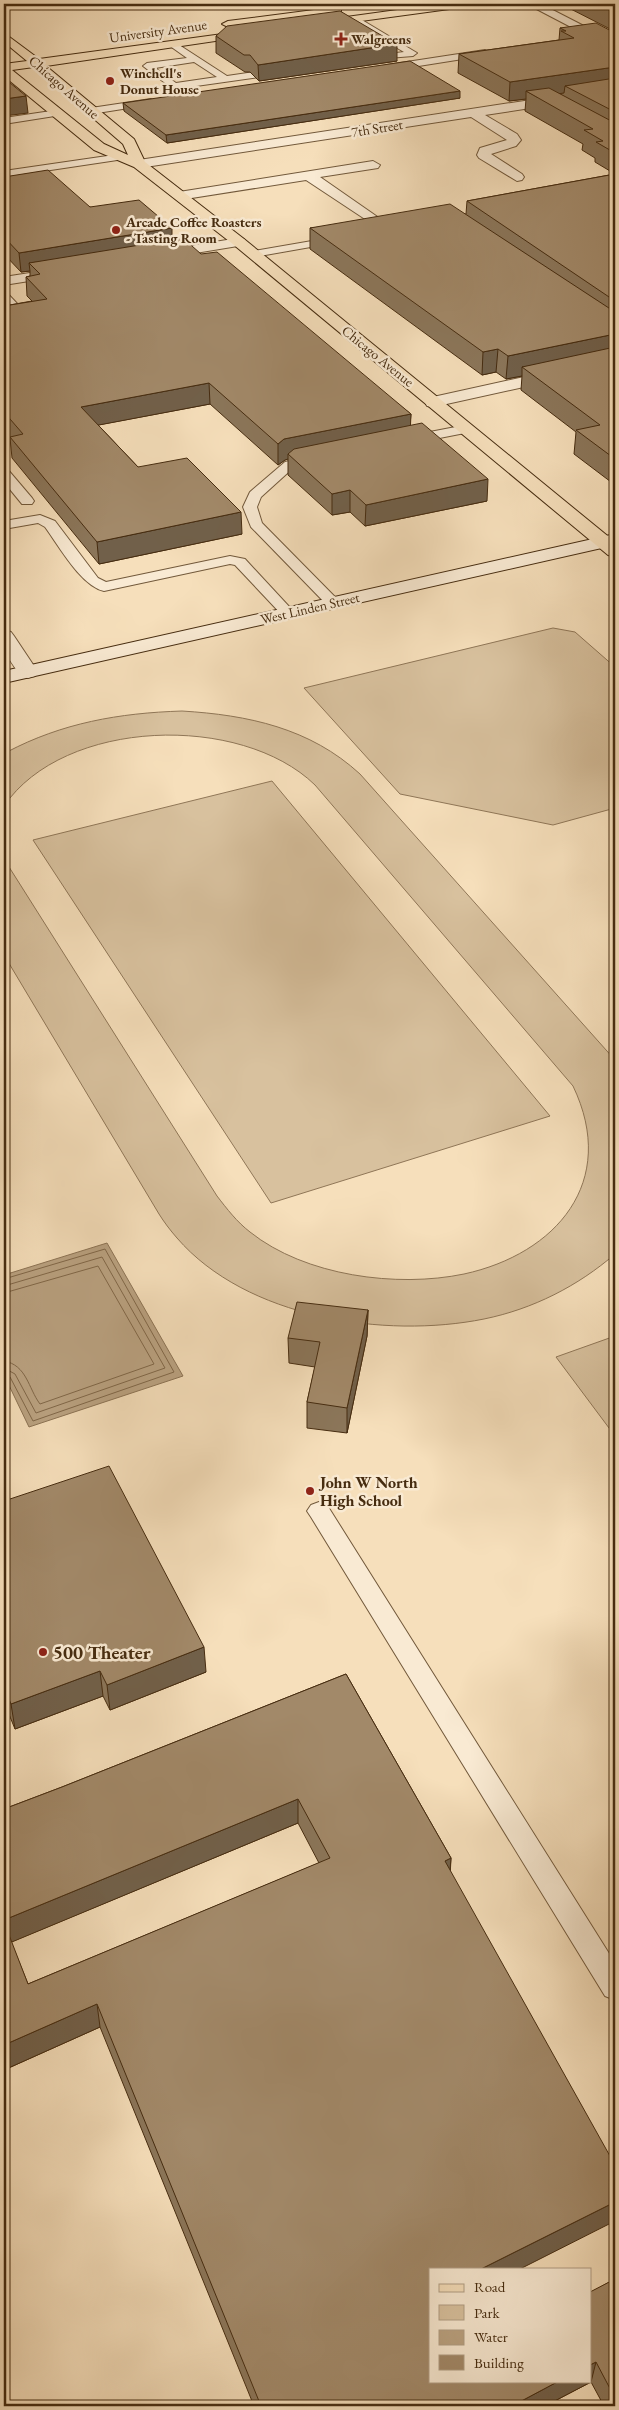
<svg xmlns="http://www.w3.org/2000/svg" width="619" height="2410" font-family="'EB Garamond',serif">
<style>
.green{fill:#d8c19e;stroke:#8f7657}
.water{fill:#baa281;stroke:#8c7354}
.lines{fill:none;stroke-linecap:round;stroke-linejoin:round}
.shore{stroke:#806748;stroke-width:1}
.lane-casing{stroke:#72593b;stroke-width:2}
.street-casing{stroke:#72593b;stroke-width:2}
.secondary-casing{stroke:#462c10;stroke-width:2}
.primary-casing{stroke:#462c10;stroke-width:2}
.lane{fill:#f9ead3;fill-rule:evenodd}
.street{fill:#f9ead3;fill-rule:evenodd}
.secondary{fill:#f9ead3;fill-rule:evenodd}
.primary{fill:#f6dfbb;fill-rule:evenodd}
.wall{fill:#8b765a;stroke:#462c10;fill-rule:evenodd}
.shaded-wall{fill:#71604a;stroke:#462c10}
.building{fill:#a28969;stroke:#462c10}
.poi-dot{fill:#8f2418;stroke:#f9ead3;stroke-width:2}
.labels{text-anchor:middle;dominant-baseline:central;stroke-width:5;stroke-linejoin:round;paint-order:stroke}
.far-street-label{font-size:14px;fill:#462c10;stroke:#f9ead3}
.far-poi-label{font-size:14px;font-weight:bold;fill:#462c10;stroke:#f9ead3;text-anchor:start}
.poi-label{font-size:16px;font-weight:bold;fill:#462c10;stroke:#f9ead3;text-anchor:start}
.near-poi-label{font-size:19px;font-weight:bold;fill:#462c10;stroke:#f9ead3;text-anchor:start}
</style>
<rect width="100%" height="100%" fill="#f6dfbb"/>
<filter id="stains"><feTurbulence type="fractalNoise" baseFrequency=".004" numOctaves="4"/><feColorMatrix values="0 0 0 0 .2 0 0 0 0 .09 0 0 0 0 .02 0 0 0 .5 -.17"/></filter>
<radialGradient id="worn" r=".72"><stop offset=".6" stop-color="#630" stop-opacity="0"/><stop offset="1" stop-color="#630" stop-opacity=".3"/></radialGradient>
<path class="green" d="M 553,628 L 575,632 L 615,667 L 615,808 L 553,825 L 400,794 L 304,688 Z
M 182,711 C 248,715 310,728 360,774 L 615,1060 L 615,1254 C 578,1286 533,1309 484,1319 C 385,1339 246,1318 177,1238 C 170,1230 164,1222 159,1214 L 4,955 L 4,859 L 217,1196 C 227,1209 237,1222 250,1232 C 305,1276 397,1288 464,1274 C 556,1254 619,1182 573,1086 L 315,785 C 241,713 64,718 4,806 L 4,754 L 7,752 C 62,723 119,713 182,711 Z
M 272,781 L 550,1116 L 271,1203 L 33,840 Z
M 615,1336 L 615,1436 L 556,1357 Z"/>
<path class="water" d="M 107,1243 L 183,1376 L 29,1427 L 4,1375 L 4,1275 Z"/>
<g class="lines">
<path class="shore" d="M 4,1279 L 105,1249 L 174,1372 L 33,1421 L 10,1377 L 4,1375
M 4,1286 L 102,1257 L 165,1368 L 36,1413 L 15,1374 L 4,1368
M 4,1293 L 98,1266 L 154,1364 L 40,1404 C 28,1388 27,1365 4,1361"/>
<defs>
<path id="lane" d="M 351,17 L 357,17 L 417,53 L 413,56 L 388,58 L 388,54 L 404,52 L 351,21 Z
M 173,41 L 227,76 L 281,68 L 285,71 L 281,74 L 182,88 L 190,94 L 182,96 L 143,66 L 147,63 L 187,58 L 170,46 L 170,42 ZM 194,62 L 217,77 L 176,83 L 155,68 Z
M 485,50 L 489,53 L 488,55 L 387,71 L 383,68 L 387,65 Z
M 151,99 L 156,102 L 154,104 L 91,114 L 86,111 L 91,108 Z
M 58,110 L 63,113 L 61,115 L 4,124 L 4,118 Z
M 121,154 L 126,157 L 124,159 L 4,177 L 4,171 Z
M 335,237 L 340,240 L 339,242 L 254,257 L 249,254 L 254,251 Z
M 4,293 L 8,294 L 25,312 L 17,320 L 4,322 L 4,316 L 13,312 L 4,302 Z
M 466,425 L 472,429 L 470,432 L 409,444 L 403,440 L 409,436 Z
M 315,455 L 321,459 L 319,462 L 293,468 L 261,497 L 257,507 L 262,523 L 338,600 L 340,603 L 338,606 L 328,606 L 251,527 L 243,507 L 250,492 L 285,462 Z
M 4,470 L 9,471 L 32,498 L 34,501 L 32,504 L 22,504 L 4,482 Z
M 40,515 L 55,521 L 98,578 L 106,582 L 230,556 L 245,559 L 295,613 L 288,617 L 283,616 L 235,565 L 230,564 L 104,591 C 81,586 59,546 45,527 L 38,523 L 4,529 L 4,521 Z
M 319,1502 L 327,1505 L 615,1963 L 615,2000 L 605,1996 L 311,1517 L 307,1511 L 311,1505 Z"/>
<path id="street" d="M 527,4 L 541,4 L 615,42 L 615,50 Z
M 615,87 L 615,95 L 485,115 L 517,134 L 521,140 L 516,146 L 491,154 L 522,174 L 524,177 L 522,180 L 517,181 L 479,158 L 477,155 L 480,148 L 507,140 L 471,117 L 139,168 L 132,164 L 139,160 Z
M 373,161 L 380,165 L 378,168 L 320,177 L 379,218 L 381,221 L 374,225 L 306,180 L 179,200 L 172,196 L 179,192 Z
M 239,238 L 244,239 L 246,242 L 244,245 L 159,259 L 152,255 L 159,251 Z
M 62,268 L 67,269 L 69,272 L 67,275 L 4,285 L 4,277 Z
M 615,357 L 615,367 L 433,407 L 427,406 L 425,402 L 427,398 L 433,397 Z
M 4,630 L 11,632 L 14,636 L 38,672 L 35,676 L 28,678 L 21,676 C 8,658 3,653 4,630 Z"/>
<path id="secondary" d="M 615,534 L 615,545 L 4,683 L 4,671 Z"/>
<path id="primary" d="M 441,4 L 470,4 L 464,7 L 317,27 L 311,24 L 317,21 Z
M 337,7 L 341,8 L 341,12 L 228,27 L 222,24 L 228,21 Z
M 252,30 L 256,31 L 256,35 L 46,66 L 134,139 L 145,162 L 244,239 L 615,542 L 615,557 L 608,555 L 234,245 L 134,167 L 94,150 L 4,76 L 4,64 L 27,61 L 4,42 L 4,33 L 39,59 ZM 34,67 L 123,144 L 128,155 L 104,144 L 12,70 Z"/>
</defs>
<use href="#lane" class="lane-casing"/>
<use href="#street" class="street-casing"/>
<use href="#secondary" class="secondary-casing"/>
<use href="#primary" class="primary-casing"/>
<use href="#lane" class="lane"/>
<use href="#street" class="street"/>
<use href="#secondary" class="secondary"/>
<use href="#primary" class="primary"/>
</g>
<path class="wall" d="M 561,4 L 615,4 L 615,174 L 595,162 L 595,158 L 582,150 L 583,144 L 525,111 L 526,99 L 509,101 L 458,73 L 459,54 L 559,40 L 560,28 L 613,31 L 613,29 L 610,29 Z
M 216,36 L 387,43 L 397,61 L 259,81 L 250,72 L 245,72 L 216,53 Z
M 460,98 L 167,143 L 124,111 L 123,103 Z
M 615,174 L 615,485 L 574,454 L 576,432 L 521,390 L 522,376 L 506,379 L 496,372 L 482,375 L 310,249 L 310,228 L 466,214 L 467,201 Z
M 4,177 L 90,207 L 172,240 L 201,254 L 411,414 L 410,425 L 487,501 L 365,526 L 350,512 L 332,515 L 288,475 L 288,459 L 285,460 L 278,465 L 210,404 L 98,425 L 138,467 L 242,534 L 99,564 L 12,458 L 10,438 L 4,431 L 4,306 L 32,301 L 27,296 L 26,277 L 30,276 L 30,271 L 21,272 L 4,254 Z
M 368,1310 L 367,1336 L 347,1433 L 307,1428 L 307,1402 L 315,1367 L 289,1363 L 288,1338 Z
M 4,1501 L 206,1672 L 110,1710 L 103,1696 L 15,1729 L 6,1707 L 4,1708 Z
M 346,1674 L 451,1858 L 430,2269 L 430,2381 L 615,2279 L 615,2406 L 604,2406 L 591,2382 L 545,2406 L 254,2406 L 100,2027 L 4,2070 L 4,1809 L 62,1787 ZM 298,1823 L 319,1863 L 28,1984 L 11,1942 Z"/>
<path class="shaded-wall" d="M 397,44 L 397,61 L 259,81 L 258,65 Z
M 615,67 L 615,86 L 565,86 L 564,93 L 537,97 L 526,91 L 526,99 L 509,101 L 510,82 Z
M 460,91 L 460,98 L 167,143 L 166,135 Z
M 26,96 L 28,113 L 4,116 L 4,99 Z
M 172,228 L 172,247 L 29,263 L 30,271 L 21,272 L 19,253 Z
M 615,334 L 615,356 L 522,367 L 522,376 L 506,379 L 508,356 Z
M 498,349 L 496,372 L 482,375 L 483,352 Z
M 209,383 L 210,404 L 83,428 L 81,407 Z
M 411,414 L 410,435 L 288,454 L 288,459 L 285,460 L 278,465 L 278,444 L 284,439 Z
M 488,479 L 487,501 L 365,526 L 366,505 Z
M 350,490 L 350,512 L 332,515 L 332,494 Z
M 241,512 L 242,534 L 99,564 L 97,542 Z
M 368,1310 L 367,1336 L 347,1433 L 347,1408 Z
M 204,1647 L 206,1672 L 110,1710 L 107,1685 Z
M 100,1671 L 103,1696 L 15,1729 L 11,1704 Z
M 4,1695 L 6,1707 L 4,1708 Z
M 298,1799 L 298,1823 L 7,1944 L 4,1925 L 4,1920 Z
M 451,1858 L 449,1882 L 445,1861 Z
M 97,2004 L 100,2027 L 4,2070 L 4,2045 Z
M 615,2202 L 615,2221 L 520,2269 L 481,2269 Z
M 596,2362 L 591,2382 L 545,2406 L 512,2406 L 559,2381 L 590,2381 L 590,2365 Z"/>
<path class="building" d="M 597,4 L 615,4 L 615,11 L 611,11 Z
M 340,11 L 386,38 L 387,43 L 397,44 L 258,65 L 250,55 L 244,55 L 216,36 L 227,26 Z
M 596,23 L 615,33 L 615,67 L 510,82 L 459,54 L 574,38 L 561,31 L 566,31 L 560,28 Z
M 410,61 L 460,91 L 166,135 L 123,103 Z
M 4,78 L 26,96 L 4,99 Z
M 615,78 L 615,112 L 565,86 Z
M 549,88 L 615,123 L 615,153 L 596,142 L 603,141 L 584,130 L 593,129 L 526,91 Z
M 48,170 L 90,207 L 139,200 L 172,228 L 19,253 L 4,237 L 4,177 Z
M 615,174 L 615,301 L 467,201 Z
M 450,204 L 615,312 L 615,334 L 508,356 L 498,349 L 483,352 L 310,228 Z
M 183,238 L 201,254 L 217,252 L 411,414 L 284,439 L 278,444 L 209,383 L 81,407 L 138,467 L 187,458 L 241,512 L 97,542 L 10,437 L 23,434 L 4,412 L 4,306 L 47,299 L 26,277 L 40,274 L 29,263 Z
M 615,347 L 615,459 L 576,430 L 600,425 L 522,367 Z
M 422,423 L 488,479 L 366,505 L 350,490 L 332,494 L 288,454 L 294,449 Z
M 297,1302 L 368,1310 L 347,1408 L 307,1402 L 320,1342 L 288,1338 Z
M 109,1466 L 204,1647 L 107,1685 L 100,1671 L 11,1704 L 4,1687 L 4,1501 Z
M 346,1674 L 451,1858 L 445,1861 L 615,2165 L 615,2202 L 481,2269 L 430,2269 L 430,2381 L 559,2381 L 512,2406 L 261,2406 L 97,2004 L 4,2045 L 4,1922 L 28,1984 L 330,1858 L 298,1799 L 4,1920 L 4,1809 L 62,1787 Z
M 615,2279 L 615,2398 L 596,2362 L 590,2365 L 590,2292 Z"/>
<g class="poi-dot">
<path d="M338.5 31.5h5v5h5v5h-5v5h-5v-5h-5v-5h5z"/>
<circle cx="110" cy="81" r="5"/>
<circle cx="116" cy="230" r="5"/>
<circle cx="310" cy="1491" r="5"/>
<circle cx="43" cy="1652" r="5"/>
</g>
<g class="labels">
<g class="far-street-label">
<text transform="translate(158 31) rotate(-8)">University Avenue</text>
<text transform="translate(64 87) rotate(41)">Chicago Avenue</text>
<text transform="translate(377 128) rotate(-9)">7th Street</text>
<text transform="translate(378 356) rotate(39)">Chicago Avenue</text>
<text transform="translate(310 608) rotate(-13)">West Linden Street</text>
</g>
<g class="far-poi-label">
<text x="351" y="39">Walgreens</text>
<text x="120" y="73">Winchell's<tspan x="120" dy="16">Donut House</tspan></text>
<text x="126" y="222">Arcade Coffee Roasters<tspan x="126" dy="16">- Tasting Room</tspan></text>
</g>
<g class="poi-label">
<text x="320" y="1482">John W North<tspan x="320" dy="18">High School</tspan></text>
</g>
<g class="near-poi-label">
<text x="53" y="1652">500 Theater</text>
</g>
</g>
<rect width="619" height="2410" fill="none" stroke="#f6dfbb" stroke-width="20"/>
<rect x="5" y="5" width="609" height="2400" fill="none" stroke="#462c10" stroke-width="2.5"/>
<rect x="10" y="10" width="599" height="2390" fill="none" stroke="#462c10"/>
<rect x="429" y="2268" width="162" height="115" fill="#f9ead3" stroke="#b19e85"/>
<rect x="439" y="2284" width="25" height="8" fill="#f6dfbb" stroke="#b19e85"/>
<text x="474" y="2292" font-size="15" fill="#462c10">Road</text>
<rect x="439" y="2305" width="25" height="15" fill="#d8c19e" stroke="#b19e85"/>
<text x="474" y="2318" font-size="15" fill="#462c10">Park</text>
<rect x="439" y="2330" width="25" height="15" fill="#baa281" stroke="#b19e85"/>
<text x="474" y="2342" font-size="15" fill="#462c10">Water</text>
<rect x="439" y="2355" width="25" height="15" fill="#a28969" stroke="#b19e85"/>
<text x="474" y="2368" font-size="15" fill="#462c10">Building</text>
<rect width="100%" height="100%" filter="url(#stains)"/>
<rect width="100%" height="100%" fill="url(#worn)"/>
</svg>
